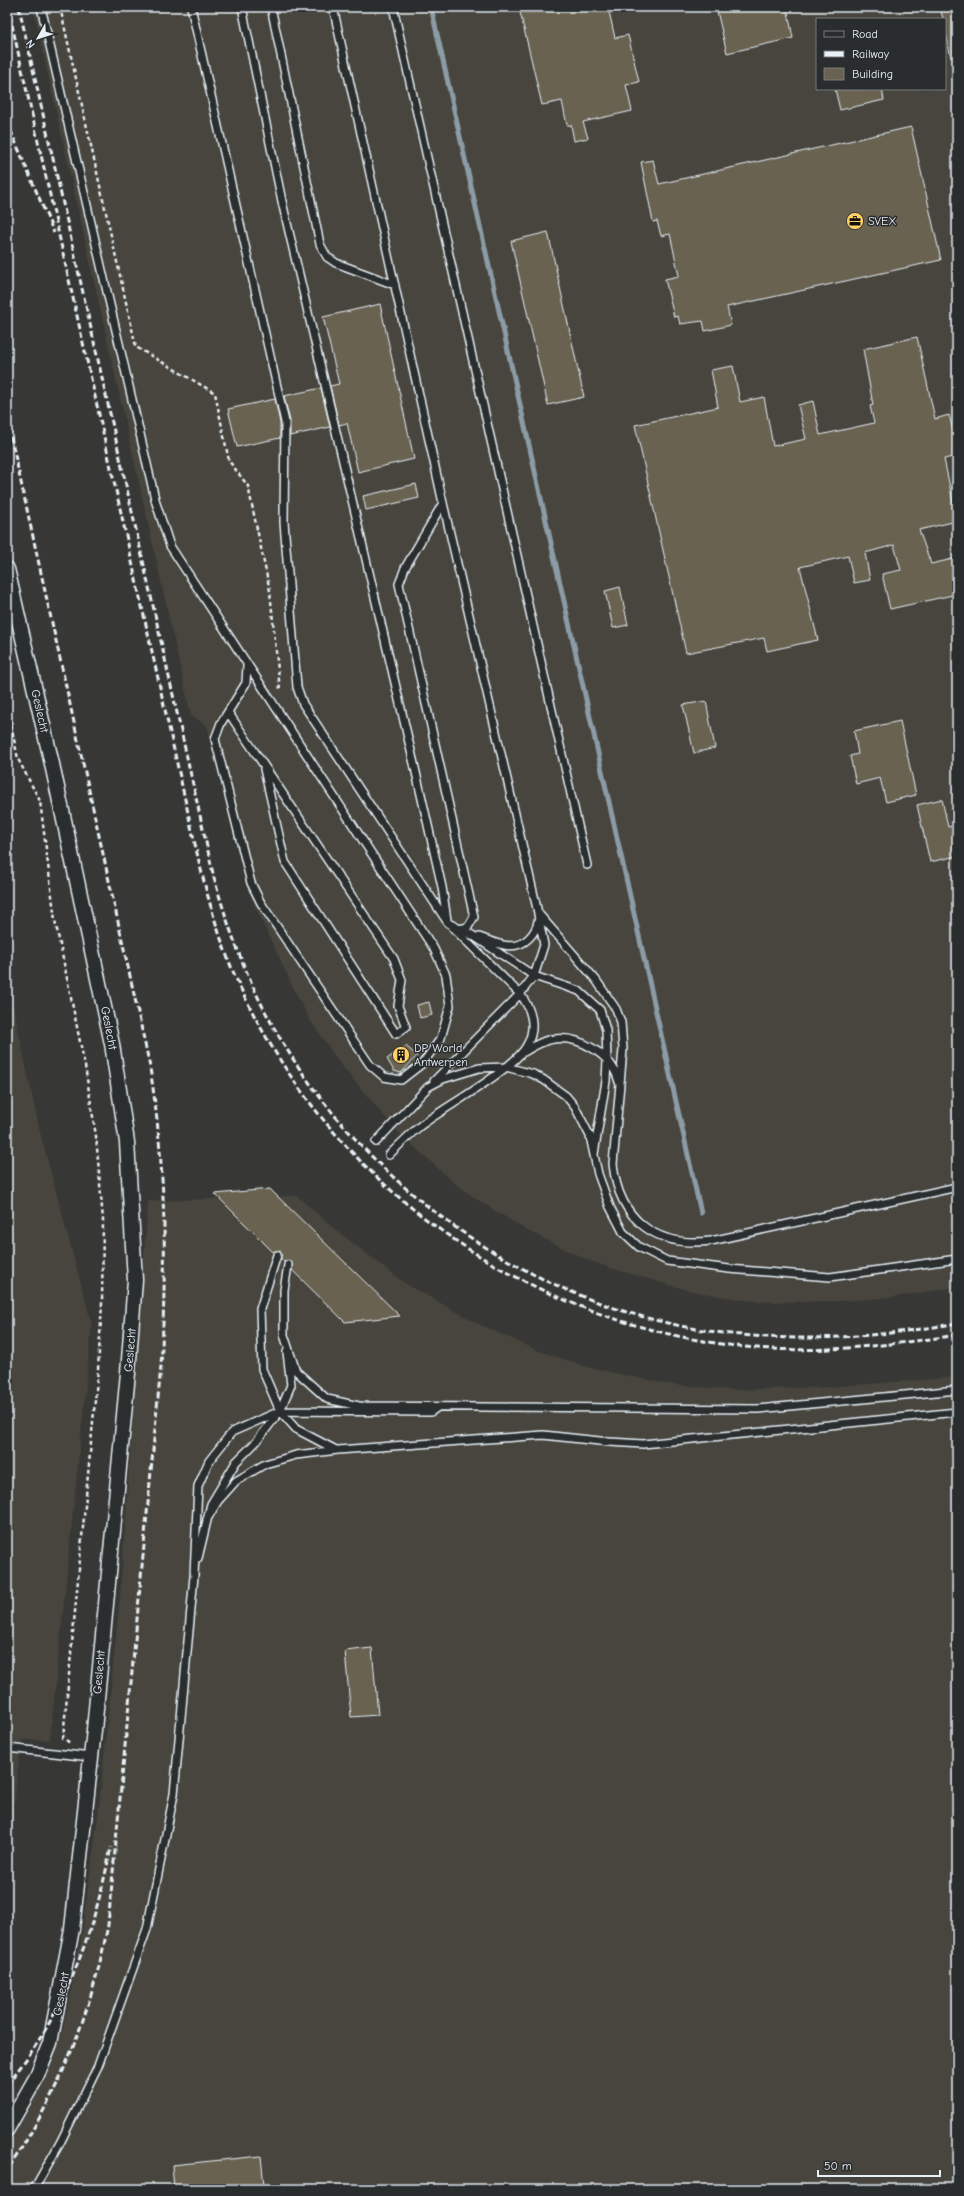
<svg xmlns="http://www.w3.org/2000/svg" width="964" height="2196" font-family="'Comic Neue',sans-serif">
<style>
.built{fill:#46453d;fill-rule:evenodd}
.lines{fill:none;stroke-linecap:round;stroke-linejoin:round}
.stream{stroke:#8c9ca7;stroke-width:5}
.building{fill:#696251;stroke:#e8f1f8}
.lane-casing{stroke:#e8f1f8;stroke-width:10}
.street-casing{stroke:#e8f1f8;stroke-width:17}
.path{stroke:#e8f1f8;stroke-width:2.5;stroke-dasharray:4 3;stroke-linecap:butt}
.lane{stroke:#2a2d2e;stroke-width:7}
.street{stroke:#2a2d2e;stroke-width:14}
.rail{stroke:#e8f1f8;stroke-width:3;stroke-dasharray:6 3;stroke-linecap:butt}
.labels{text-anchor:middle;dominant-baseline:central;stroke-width:3;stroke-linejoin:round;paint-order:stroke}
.poi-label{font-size:12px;fill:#e8f1f8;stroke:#2a2d2e;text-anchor:start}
.street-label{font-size:12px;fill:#e8f1f8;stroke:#2a2d2e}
</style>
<rect width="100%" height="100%" fill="#373835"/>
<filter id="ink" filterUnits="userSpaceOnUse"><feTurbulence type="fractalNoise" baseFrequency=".025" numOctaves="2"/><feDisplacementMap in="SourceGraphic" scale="8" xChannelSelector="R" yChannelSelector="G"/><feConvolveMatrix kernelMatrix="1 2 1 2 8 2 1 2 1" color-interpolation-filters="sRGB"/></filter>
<g filter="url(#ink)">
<path class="built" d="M 33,7 L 957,7 L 957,1287 L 894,1297 L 843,1301 L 770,1302 L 743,1300 L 691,1291 L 610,1268 L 583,1258 L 526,1230 L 478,1200 L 454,1183 L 396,1130 L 341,1065 L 310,1020 L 297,996 L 248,891 L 207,725 L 191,716 ZM 817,19 L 945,19 L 945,89 L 817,89 Z
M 7,977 L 40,1132 L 92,1325 L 50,1740 L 21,1740 L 7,1872 Z
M 297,1196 L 336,1230 L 406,1284 L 477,1323 L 539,1351 L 591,1368 L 667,1384 L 728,1390 L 830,1387 L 957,1377 L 957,2189 L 7,2189 L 7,2141 L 29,2110 L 62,2033 L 79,1953 L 98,1817 L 120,1596 L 148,1201 Z"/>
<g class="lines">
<path class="stream" d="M 431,7 L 701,1213"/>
</g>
<path class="building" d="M 540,7 L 608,7 L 615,38 L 628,35 L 639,82 L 626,85 L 632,111 L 583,122 L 588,138 L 574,141 L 571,125 L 567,125 L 562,101 L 542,105 L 520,12 Z
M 716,7 L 787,7 L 793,38 L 727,53 Z
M 940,7 L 957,7 L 957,57 L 951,58 L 945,29 L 945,19 L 943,19 Z
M 835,89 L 882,89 L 884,100 L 840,110 Z
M 911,127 L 941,260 L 727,307 L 731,325 L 705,331 L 703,321 L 680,324 L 678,316 L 674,317 L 665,279 L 679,276 L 670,234 L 661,236 L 657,221 L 653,222 L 641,162 L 653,160 L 659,184 Z
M 548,232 L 584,397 L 548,405 L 511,241 Z
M 380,304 L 414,459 L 358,472 L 347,423 L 339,425 L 330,386 L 339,384 L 323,317 Z
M 917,337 L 935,419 L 949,415 L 954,434 L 957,434 L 957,456 L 944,459 L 957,521 L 919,530 L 931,564 L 957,558 L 957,594 L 890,609 L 882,574 L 901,570 L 894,545 L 865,553 L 870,580 L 854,583 L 848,556 L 800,567 L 818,640 L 767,651 L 764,638 L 686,653 L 635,425 L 718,407 L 711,370 L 733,366 L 740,402 L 764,397 L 773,446 L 806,439 L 798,405 L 813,401 L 820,435 L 874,423 L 870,406 L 873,405 L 863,349 Z
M 321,388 L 330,427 L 290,436 L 290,421 L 284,396 Z
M 275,399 L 280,423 L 280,438 L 237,447 L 228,409 Z
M 416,484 L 419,498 L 366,510 L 363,496 Z
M 620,587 L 628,625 L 613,628 L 605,591 Z
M 706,701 L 715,748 L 694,753 L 683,705 Z
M 900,721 L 916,795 L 886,802 L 880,778 L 856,784 L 850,756 L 858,754 L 854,731 Z
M 942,799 L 948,827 L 957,825 L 957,856 L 930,862 L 917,805 Z
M 429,1002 L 432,1015 L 420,1018 L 417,1005 Z
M 406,1046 L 417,1056 L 401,1073 L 394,1071 L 387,1059 Z
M 270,1189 L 275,1194 L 400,1316 L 345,1322 L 292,1270 L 291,1261 L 288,1260 L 284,1262 L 281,1259 L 280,1251 L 273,1252 L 215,1194 Z
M 372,1648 L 378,1715 L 351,1717 L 345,1651 Z
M 261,2156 L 264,2186 L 231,2189 L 174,2189 L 172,2165 Z"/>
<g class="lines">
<defs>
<path id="lane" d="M 41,7 L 156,503 L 170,546 L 434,949 L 446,975 L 450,1006 L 441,1038 L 423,1063 L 401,1080 L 384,1077 L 370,1065 L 261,903 L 251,883 L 215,739 L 221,723 L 246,683 L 247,666
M 191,7 L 285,422 L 284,522 L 297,687 L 303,704 L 448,923 L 472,935 L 534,976 L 579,991 L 600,1010 L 606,1030 L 607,1060 L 606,1081 L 594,1154
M 242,7 L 283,206 L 415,768 L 442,887 L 447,920
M 271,7 L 320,244 L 327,257 L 336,263 L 395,285
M 333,7 L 443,503 L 538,913 L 596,980 L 616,1009 L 621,1022 L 623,1049 L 613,1164 C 619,1220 656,1248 711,1241 L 957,1187
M 393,7 L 587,865
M 443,503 L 405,568 L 399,584 L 474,917 L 468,927 L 459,929
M 228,712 L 394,959 L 402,980 L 398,1006 L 406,1027 L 396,1034 L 285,862 L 264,769
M 479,937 C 496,943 514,953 529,938 C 534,933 537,928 538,921
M 524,1052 C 532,1047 540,1042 549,1040 C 577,1033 612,1054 619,1082
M 434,1081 L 520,994 L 534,976 L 544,945 L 538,914
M 376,1142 L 428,1087 L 443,1079 L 479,1068 L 506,1067 L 533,1074 L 544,1080 L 566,1096 L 575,1107 L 590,1136 L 598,1174 L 610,1207 L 623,1232 L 639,1247 L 667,1261 L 729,1269 L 830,1277 L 957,1259
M 389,1155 C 399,1145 409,1135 420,1126 C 445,1107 515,1069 527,1045 C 537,1027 531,1008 520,994 L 453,928
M 277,1255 L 260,1309 L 262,1369 L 280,1411 L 296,1429 L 336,1450
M 288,1265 L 284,1290 L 284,1335 L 296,1371 L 327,1399 L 359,1406 L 758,1409 L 957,1390
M 207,1519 L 218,1501 L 236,1481 L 265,1464 L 296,1455 L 338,1450 L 543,1435 L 609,1442 L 643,1444 L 957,1412
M 198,1558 L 211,1504 L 236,1462 L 257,1441 L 280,1411 L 291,1385 L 287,1352
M 7,1748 L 91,1757
M 34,2189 L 60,2143 L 98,2066 L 147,1929 L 174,1794 L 194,1576 L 198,1486 L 209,1461 L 232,1432 L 280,1411 L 431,1412 L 438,1407"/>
<path id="street" d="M 7,569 L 52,764 L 112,1044 L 127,1142 L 135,1280 L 128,1373 L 94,1730 L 72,1929 L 50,2043 L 36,2078 L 7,2129"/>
</defs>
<use href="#lane" class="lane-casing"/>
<use href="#street" class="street-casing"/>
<path class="path" d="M 60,7 L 136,347 L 215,393 L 229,461 L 248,486 L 270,591 L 280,690
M 7,705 L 18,759 L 40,801 L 55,920 L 85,1066 L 96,1136 L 103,1220 L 102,1303 L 98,1369 L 63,1738 L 70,1743"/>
<use href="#lane" class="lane"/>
<use href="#street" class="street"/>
<path class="rail" d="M 8,7 L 197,853 C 206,892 217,931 232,969 C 321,1177 513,1318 736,1346 C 810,1355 884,1346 957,1335
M 19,7 L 214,878 C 230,934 250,988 280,1038 C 377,1201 551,1317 741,1335 C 813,1342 886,1336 957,1323
M 7,122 L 54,233
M 7,419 L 149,1062 C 166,1166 167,1260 161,1366 L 108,1925 C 91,2014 59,2095 7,2170
M 7,2084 C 64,2016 94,1933 111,1847"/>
</g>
</g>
<defs>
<symbol id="office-disc" viewBox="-11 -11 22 22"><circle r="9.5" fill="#ffd166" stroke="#2a2d2e"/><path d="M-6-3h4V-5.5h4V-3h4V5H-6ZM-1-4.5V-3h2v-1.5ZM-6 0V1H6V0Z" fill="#111"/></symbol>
<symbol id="building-disc" viewBox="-11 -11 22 22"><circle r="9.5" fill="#ffd166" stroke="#2a2d2e"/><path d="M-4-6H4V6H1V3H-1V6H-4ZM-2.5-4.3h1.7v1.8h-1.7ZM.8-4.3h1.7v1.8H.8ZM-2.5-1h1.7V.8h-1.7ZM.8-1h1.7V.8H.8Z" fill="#111"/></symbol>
</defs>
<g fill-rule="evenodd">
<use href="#office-disc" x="845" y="211" width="20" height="20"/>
<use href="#building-disc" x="391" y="1045" width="20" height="20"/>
</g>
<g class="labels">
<g class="poi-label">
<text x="868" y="221">SVEX</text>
<text x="414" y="1048">DP World<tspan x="414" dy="14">Antwerpen</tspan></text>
</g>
<g class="street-label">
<text transform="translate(40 711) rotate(77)">Geslecht</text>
<text transform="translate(109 1028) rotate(79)">Geslecht</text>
<text transform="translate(130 1350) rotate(-85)">Geslecht</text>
<text transform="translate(99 1672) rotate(-85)">Geslecht</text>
<text transform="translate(61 1994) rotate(-79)">Geslecht</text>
</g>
</g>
<rect width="964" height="2196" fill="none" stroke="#2a2d2e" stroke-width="24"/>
<rect x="12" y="12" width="940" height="2172" fill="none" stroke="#e8f1f8" stroke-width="1.5" filter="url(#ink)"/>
<rect x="816" y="18" width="130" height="72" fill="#2a2d2e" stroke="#767b7f"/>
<rect x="824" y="31" width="20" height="6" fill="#2a2d2e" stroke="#767b7f"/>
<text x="852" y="38" font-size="12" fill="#e8f1f8">Road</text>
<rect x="824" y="51" width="20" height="6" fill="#e8f1f8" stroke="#767b7f"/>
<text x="852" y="58" font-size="12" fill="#e8f1f8">Railway</text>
<rect x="824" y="68" width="20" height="12" fill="#696251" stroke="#767b7f"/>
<text x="852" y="78" font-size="12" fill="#e8f1f8">Building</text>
<g transform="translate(38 38) rotate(231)" stroke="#2a2d2e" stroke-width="3" paint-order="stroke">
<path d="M0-3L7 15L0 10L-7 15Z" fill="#e8f1f8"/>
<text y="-6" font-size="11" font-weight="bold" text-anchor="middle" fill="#e8f1f8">N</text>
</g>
<path d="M818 2170v6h122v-6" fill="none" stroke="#e8f1f8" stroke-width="2"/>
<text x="824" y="2170" font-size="12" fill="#e8f1f8" stroke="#2a2d2e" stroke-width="3" paint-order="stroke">50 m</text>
</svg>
